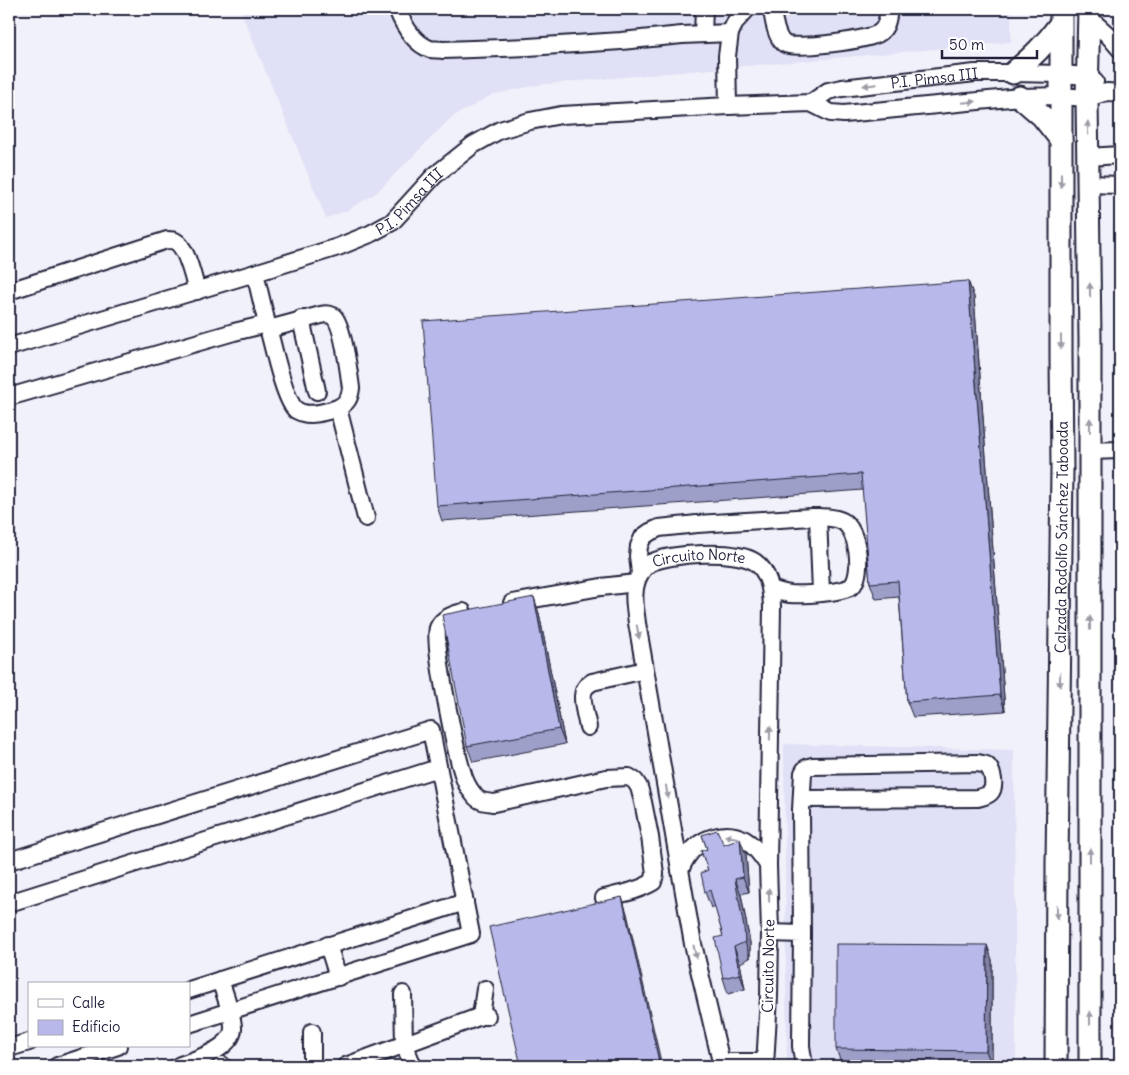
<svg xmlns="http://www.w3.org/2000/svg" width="1129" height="1075" font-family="Delius,sans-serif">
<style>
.built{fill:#e0e0f6}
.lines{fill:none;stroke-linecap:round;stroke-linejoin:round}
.minor-casing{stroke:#22223b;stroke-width:20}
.major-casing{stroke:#22223b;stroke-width:25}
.minor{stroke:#fff;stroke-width:16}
.major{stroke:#fff;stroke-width:21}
.wall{fill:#9e9fc9;stroke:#22223b}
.shaded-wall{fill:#8182a4;stroke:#22223b}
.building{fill:#b8b9ea;stroke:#22223b}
.oneway{fill:#9c9ca7}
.labels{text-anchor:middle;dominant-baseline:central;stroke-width:4.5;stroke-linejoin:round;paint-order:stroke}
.street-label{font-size:15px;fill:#22223b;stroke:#fff}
</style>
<rect width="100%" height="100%" fill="#f1f1fb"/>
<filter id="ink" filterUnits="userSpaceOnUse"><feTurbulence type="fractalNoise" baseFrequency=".02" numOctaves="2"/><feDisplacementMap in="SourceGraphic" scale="10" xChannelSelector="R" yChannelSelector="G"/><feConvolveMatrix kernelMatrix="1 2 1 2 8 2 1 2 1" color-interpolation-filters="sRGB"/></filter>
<g filter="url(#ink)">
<path class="built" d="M 240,9 L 1011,9 L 1011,42 L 537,85 L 492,95 L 452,117 L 376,193 L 346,211 L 326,218 Z
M 784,744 L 1014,750 L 1016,1066 L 787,1066 Z"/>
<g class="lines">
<defs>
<g id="minor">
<path d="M 397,9 C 403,24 413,43 430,49 C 434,50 439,49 443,50 L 528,47 L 621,41 L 682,35 L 730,33"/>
<path d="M 772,9 C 773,18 776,39 785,44 C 795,50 869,40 879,33 C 887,28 888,17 889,9"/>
<path d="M 1089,18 L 1108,35 L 1120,49"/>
<path d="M 703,34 L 704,9"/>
<path id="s1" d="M 811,103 L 828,91 L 842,88 L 975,73 L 1013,73 L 1061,74 L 1087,76 L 1095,82"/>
<path d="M 728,106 L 727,56 L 730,33 L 736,21 L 747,9"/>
<path d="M 1088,157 L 1120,155"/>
<path d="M 1088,184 L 1120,185"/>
<path d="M 9,291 L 167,240 C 170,240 173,240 175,241 C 187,247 193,278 197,291"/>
<path d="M 301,319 L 317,391"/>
<path d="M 267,324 C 272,341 284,400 296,410 C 296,410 302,413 303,413 C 314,416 327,411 338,408 L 366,518"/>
<path d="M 269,329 L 321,315 C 325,314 329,314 333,316 C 343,324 349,373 351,388 C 350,398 347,403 338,408"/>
<path id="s2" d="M 9,347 L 255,273 L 338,247 L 370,234 L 392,222 L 434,176 L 473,145 L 500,130 L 530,121 L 561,115 L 728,106 L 811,103 L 831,113 L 844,114 L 1020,97 L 1060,96 L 1087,98 L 1107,92 L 1120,93"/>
<path d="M 9,397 L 234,332 L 267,324 L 255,273"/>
<path d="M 1090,451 L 1120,450"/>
<path d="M 818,517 L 821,592"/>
<path d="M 640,573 L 638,556 L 639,546 L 643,537 L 650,532 L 659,528 L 697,524 L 812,517 C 822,517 833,517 842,521 C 858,529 863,571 853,585 C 847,593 801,595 790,594 C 783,593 777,591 771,589"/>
<path d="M 512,603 L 601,587 L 636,583"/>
<path d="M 463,612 C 454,614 442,618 438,628 C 432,640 456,752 462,771 C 464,779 468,788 474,795 C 479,802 486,802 494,803 L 606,778 L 629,777 L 635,781 L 639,787 L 643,802 L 650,837 L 654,866 L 655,874 L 653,882 C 638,891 621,894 604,898"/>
<path d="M 588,727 C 586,717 579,694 586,687 C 587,685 590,684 592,682 L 645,670"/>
<path d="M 802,799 L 978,798 C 981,797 987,796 990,793 C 996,787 993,770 986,765 C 984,764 981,764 978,763 L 812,766 C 807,767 805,768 803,773 L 801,810 L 802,934"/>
<path d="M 9,861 L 431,730 L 471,934 L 189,1024"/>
<path d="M 680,870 C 682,866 684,861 687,857 C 699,838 725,829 745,840 C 755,846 762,856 768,865"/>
<path d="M 9,903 L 438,768"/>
<path d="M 770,933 L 802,934 L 801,1046 L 804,1066"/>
<path d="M 328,945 L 338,977"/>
<path d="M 189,990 L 465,902"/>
<path d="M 403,994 L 404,1044 L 413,1066"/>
<path d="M 481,1016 L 485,989"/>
<path d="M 312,1032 L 312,1066"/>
<path d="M 9,1048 L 29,1042"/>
<path d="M 721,1062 L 764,1062"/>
<path d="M 57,1066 L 118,1046"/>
<path d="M 178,1066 C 194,1060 232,1049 233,1029 C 234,1018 224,992 220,980"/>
<path d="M 222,1066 L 222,1065"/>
<path d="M 346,1066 L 481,1016 L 487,1016"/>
<path id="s3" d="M 722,1066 L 693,944 L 637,623 C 635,607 631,589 640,574 C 642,570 647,565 650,563 C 670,553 736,549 755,562 C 769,572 771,589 772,606 L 768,865 L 770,933 L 769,996 L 765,1066"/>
</g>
<g id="major">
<path d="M 1089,9 L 1087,98 L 1090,339 L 1090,1066"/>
<path d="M 1013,73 C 1032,57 1045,45 1060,24"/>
<path d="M 1020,97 L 1042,116 L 1061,140"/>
<path id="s4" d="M 1056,1066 L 1057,863 L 1062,469 L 1061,357 L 1061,9"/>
</g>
</defs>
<use href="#minor" class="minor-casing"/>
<use href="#major" class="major-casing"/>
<use href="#minor" class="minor"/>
<use href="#major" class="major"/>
</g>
<path class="wall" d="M 968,281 L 974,297 L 1005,711 L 913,717 L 907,702 L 899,597 L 876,599 L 870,583 L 863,490 L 442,521 L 437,506 Z
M 539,613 L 565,744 L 473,762 L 467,746 Z
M 702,835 L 746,855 L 749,892 L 741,894 L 750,943 L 750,958 L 740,963 L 745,989 L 728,994 L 723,978 L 723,936 L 715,906 L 711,908 L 705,892 L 708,870 L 701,851 L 707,849 Z
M 987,945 L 992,960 L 992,1066 L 842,1065 L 836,1049 Z"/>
<path class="shaded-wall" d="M 968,281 L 974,297 L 1005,711 L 1000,695 Z
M 534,597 L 539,613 L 565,744 L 559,729 Z
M 740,839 L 746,855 L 749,892 L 743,877 Z
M 735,879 L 741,894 L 750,943 L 750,958 L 745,942 Z
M 622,897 L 627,913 L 662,1066 L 660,1066 Z
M 987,945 L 992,960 L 992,1066 L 986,1051 Z
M 734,947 L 740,963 L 745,989 L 740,974 Z"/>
<path class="building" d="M 968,281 L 1000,695 L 907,702 L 898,581 L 870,583 L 861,474 L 437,506 L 423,321 Z
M 534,597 L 559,729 L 467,746 L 442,615 Z
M 717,830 L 724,845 L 740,839 L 743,877 L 735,879 L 744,928 L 745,942 L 734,947 L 740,974 L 723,978 L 715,938 L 723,936 L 710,890 L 705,892 L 701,873 L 708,870 L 701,851 L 707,849 L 702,835 Z
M 622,897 L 660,1066 L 521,1066 L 489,927 Z
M 836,944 L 987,945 L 986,1051 L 836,1049 Z"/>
<defs><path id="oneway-solid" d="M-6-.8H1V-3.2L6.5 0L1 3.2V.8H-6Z" transform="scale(1.25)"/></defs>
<g class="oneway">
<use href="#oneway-solid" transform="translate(870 85) rotate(174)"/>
<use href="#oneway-solid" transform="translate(969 102) rotate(-5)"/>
<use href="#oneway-solid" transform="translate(1088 128) rotate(-91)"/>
<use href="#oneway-solid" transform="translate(1061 180) rotate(90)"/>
<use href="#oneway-solid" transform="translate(1090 290) rotate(-91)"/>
<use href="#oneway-solid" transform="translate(1061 342) rotate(90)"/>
<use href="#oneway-solid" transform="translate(1090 425) rotate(-90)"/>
<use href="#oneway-solid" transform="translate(1090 623) rotate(-90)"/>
<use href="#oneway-solid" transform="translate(638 632) rotate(80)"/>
<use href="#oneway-solid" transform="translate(1060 680) rotate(91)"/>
<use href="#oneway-solid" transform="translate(770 733) rotate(-89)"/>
<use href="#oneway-solid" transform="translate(667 792) rotate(81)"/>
<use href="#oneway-solid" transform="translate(732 837) rotate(-169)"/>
<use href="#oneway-solid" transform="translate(1090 855) rotate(-90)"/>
<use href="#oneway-solid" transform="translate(769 895) rotate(-91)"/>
<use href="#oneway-solid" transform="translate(1057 912) rotate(90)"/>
<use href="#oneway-solid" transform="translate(695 952) rotate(77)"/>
<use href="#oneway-solid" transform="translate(1090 1018) rotate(-90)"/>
</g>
</g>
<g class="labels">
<g class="street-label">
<text stroke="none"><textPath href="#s1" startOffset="128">P.I. Pimsa III</textPath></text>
<text stroke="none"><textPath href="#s2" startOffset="430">P.I. Pimsa III</textPath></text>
<text stroke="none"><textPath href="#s4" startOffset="529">Calzada Rodolfo Sánchez Taboada</textPath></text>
<text stroke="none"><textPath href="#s3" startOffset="566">Circuito Norte</textPath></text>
<text transform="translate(768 966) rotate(-89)">Circuito Norte</text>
</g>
</g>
<rect width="1129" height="1075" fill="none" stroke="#fff" stroke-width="30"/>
<rect x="15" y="15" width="1099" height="1045" fill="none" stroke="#22223b" stroke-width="2" filter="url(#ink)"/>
<rect x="28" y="982" width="162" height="65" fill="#ffffff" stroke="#a7a7b1"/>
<rect x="38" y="999" width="25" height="8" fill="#ffffff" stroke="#a7a7b1"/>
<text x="72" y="1008" font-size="15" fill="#22223b">Calle</text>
<rect x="38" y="1020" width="25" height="15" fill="#b8b9ea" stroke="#a7a7b1"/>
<text x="72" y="1032" font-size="15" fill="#22223b">Edificio</text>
<path d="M942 50v8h95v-8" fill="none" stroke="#22223b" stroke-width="2.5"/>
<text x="949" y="50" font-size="15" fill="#22223b" stroke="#ffffff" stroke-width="4" paint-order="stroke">50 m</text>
</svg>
